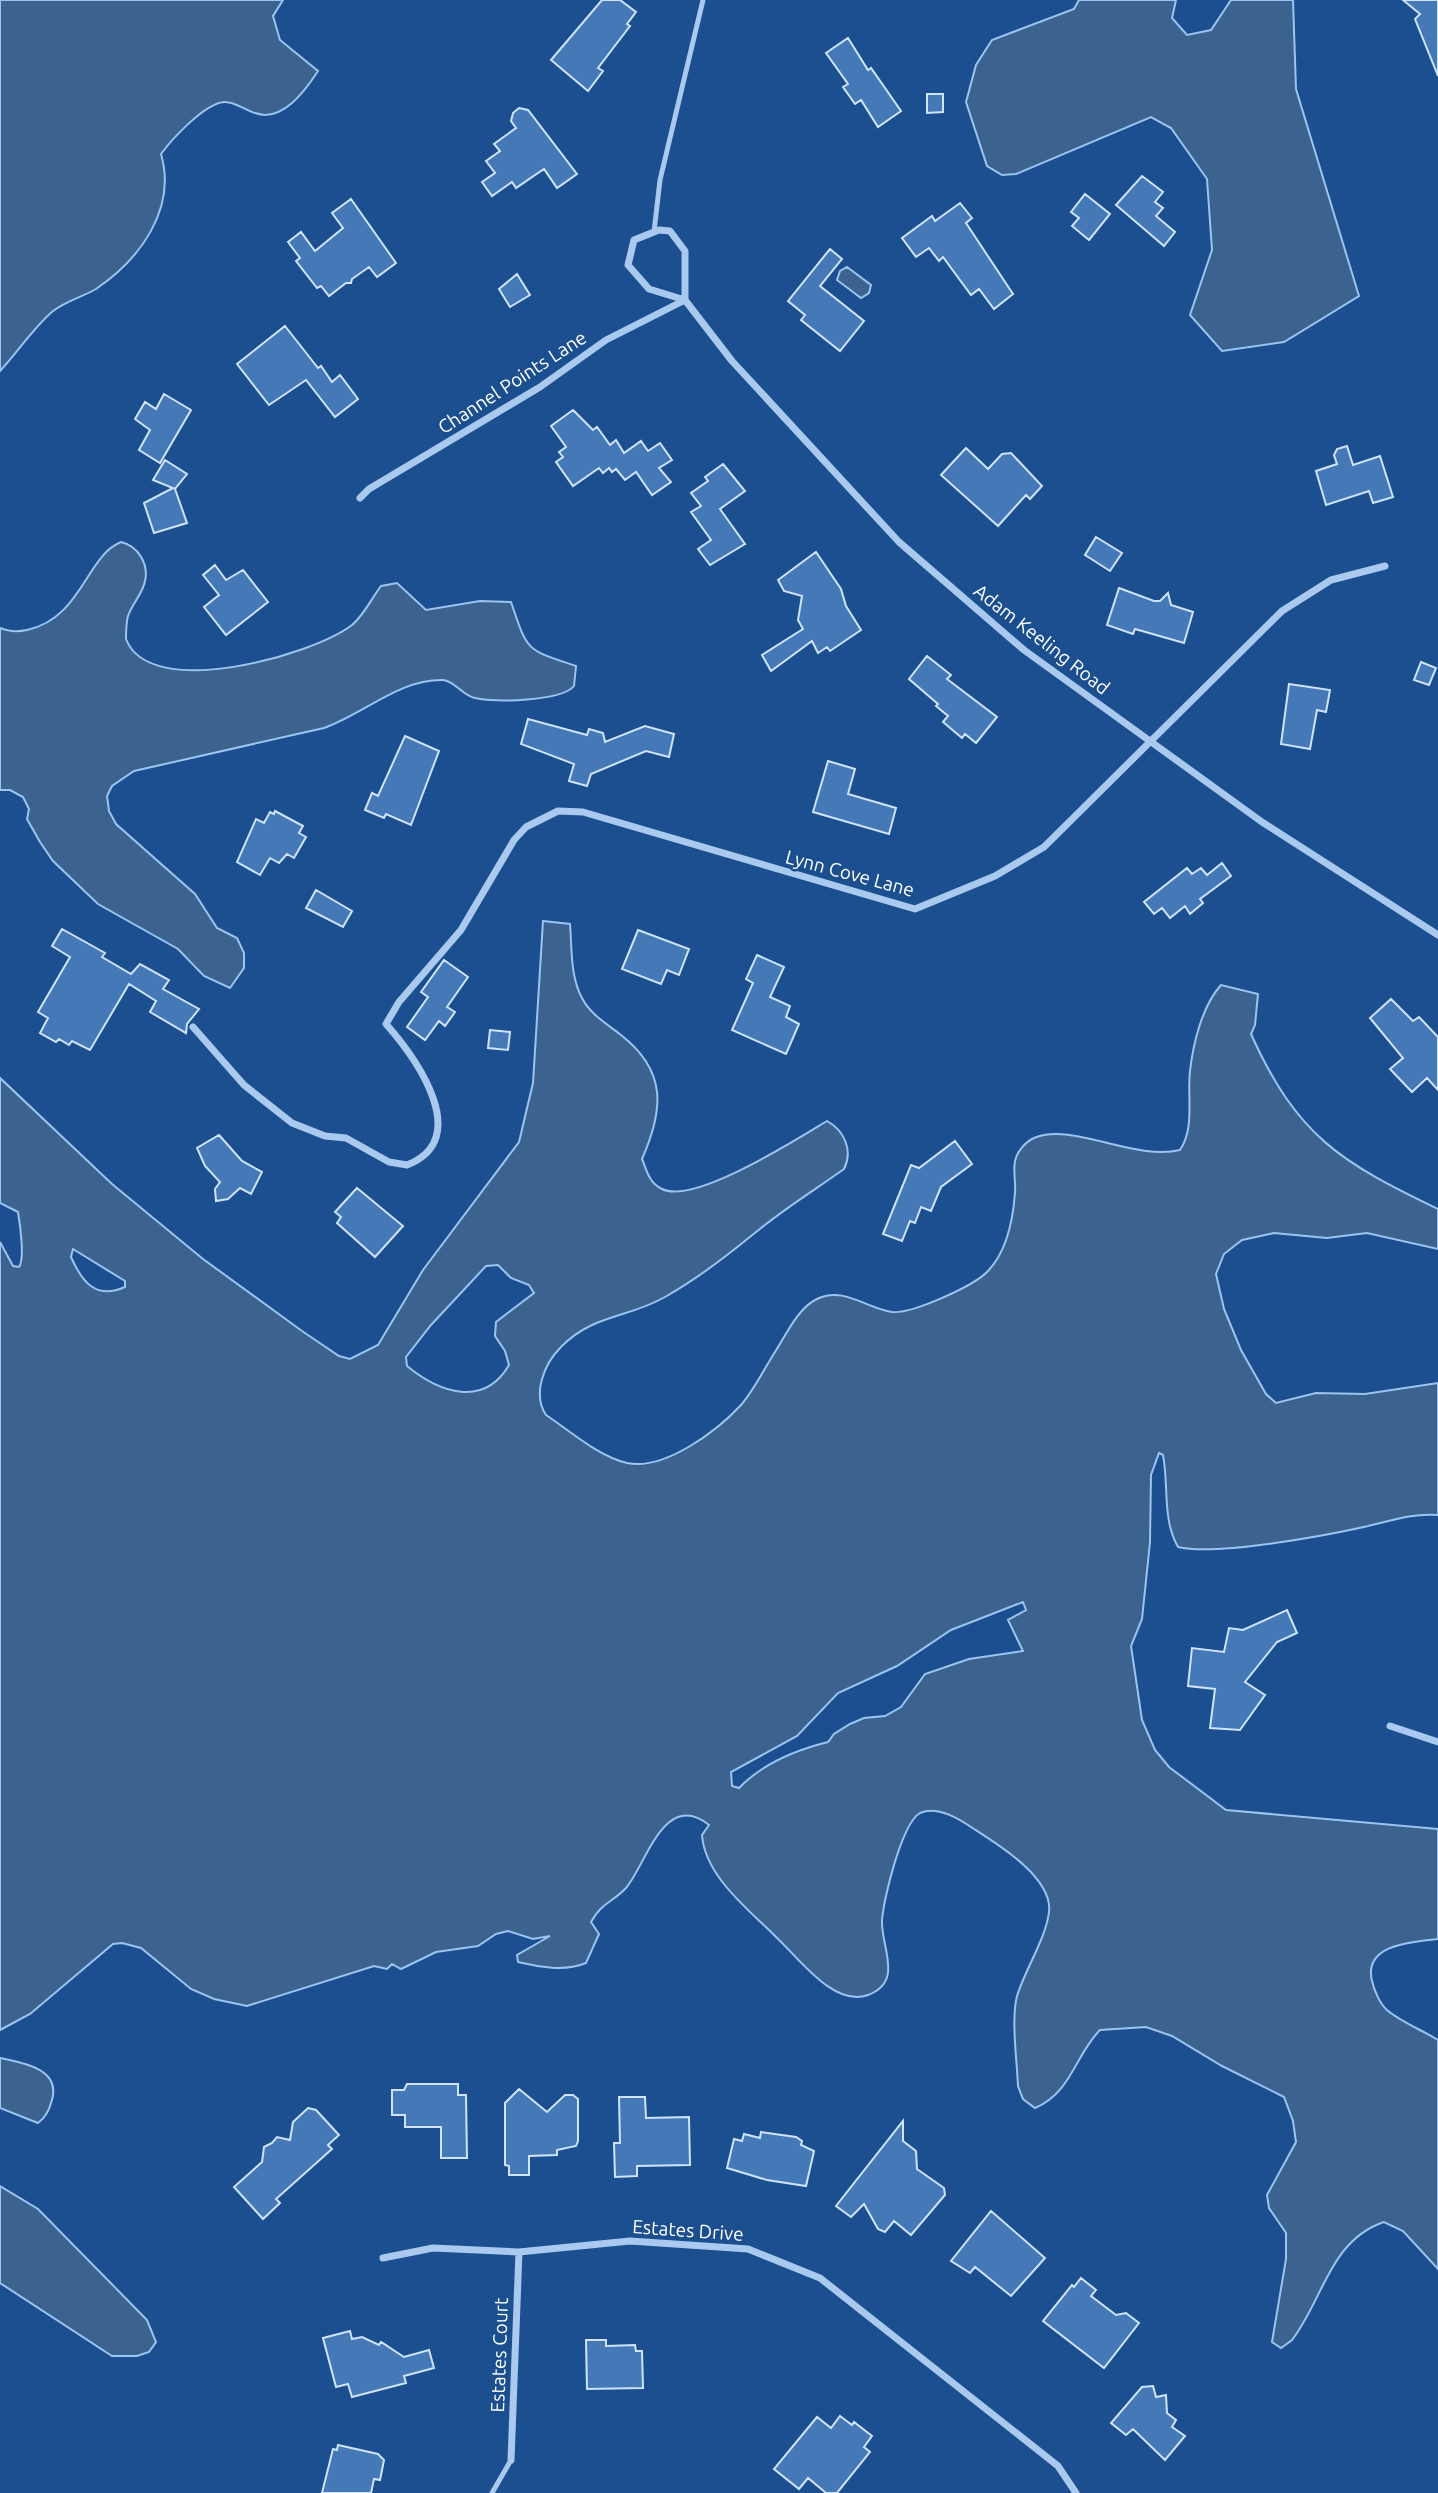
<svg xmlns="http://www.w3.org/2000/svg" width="1438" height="2493" font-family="Ubuntu,sans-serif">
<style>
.water{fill:#3c6290;stroke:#9cc4f0;stroke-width:2;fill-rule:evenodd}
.building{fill:#4478b7;stroke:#cfe3fa;stroke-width:2}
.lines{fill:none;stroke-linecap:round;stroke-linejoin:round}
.lane{stroke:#a9c9ee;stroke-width:5}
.street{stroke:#a9c9ee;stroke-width:7}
.labels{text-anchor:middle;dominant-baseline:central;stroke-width:5;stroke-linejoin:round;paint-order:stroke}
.street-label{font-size:19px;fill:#fff;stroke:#1b4f8f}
</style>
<rect width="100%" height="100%" fill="#1b4f8f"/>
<path class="water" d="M 0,0 L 283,0 L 273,16 L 280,40 L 318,71 C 305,91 282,123 255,113 C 245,110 234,101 224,102 C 204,104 172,139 161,154 C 177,209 140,259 96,289 C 82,297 66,301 53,311 C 33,328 18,352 0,371 Z
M 1079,0 L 1176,0 L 1172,18 L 1187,35 L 1211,30 L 1231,0 L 1293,0 L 1296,89 L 1359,296 L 1284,342 L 1222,351 L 1190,315 L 1212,250 L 1207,179 L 1171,128 L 1151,117 L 1016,174 L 1002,175 L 987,166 L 966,102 L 976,65 L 992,40 L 1074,9 Z
M 847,267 L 871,285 L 869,293 L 861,298 L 837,280 L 840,271 Z
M 121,542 C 138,546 149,564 145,581 C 143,593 132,604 128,616 C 126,623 126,631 126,639 C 150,702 313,655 352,625 C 363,616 372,598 381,586 L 397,583 L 426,610 L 480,601 L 511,602 C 528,652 525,649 576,666 L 574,686 C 562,701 494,703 475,698 C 463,696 455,681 443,680 C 399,679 364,714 324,728 L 134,771 L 112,786 L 107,796 L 109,811 L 116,824 L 195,894 L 217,928 L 237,938 L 244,953 L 244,968 L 230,988 L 204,976 L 178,949 L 98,904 L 53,861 L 40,842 L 27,819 L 29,809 L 23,797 L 10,790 L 0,790 L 0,628 C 9,632 17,632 27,630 C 82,618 86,556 121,542 Z
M 543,921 L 570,924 C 572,948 570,976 582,998 C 590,1014 607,1024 621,1035 C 667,1071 664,1109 642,1159 C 647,1171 649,1183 662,1189 C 694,1205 797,1139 827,1121 C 845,1131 853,1151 844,1169 C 816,1189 787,1207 761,1228 C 729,1254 700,1277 665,1297 C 629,1318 593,1314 561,1347 C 544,1364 532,1394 546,1415 C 570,1431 598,1456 627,1463 C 664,1471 717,1431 741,1405 C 754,1390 764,1369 775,1352 C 786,1335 798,1308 817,1299 C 843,1286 866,1308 892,1312 C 912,1314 974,1286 988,1271 C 1007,1251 1013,1220 1015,1193 C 1016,1183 1013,1172 1015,1161 C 1017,1152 1025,1142 1034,1138 C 1072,1122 1134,1161 1180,1150 C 1195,1128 1187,1097 1190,1071 C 1193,1044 1202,1006 1221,985 L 1258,994 L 1255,1025 L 1251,1034 C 1297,1136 1340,1162 1438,1209 L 1438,1249 L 1367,1233 L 1327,1238 L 1274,1233 L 1242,1240 L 1224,1254 L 1216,1274 L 1224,1309 L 1241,1350 L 1266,1394 L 1276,1403 L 1316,1393 L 1365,1394 L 1438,1383 L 1438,1515 C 1412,1513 1390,1521 1364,1527 C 1323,1536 1216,1556 1178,1547 C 1162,1519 1169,1486 1163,1455 L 1159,1453 L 1151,1475 L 1150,1542 L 1142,1619 L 1131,1646 L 1142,1720 L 1155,1750 L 1169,1767 L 1226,1810 L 1438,1829 L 1438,1939 C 1412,1942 1363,1944 1372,1981 C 1374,1990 1380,2004 1387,2010 C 1401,2022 1422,2030 1438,2040 L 1438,2269 L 1403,2231 L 1384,2222 C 1330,2240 1323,2300 1292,2340 L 1281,2348 L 1272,2342 L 1286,2259 L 1286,2233 L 1269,2208 L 1267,2195 L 1296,2142 L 1293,2121 L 1284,2097 L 1222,2066 L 1172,2036 L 1146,2027 L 1100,2030 C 1075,2055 1072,2092 1035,2108 L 1023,2099 L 1018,2086 C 1017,2061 1011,2019 1017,1996 C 1025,1970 1046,1938 1049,1912 C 1053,1878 999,1845 974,1829 C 961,1820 938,1805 920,1813 C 902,1823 883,1900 882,1921 C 881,1947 904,1982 868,1995 C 834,2008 798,1957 775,1936 C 748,1909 705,1876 702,1835 L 709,1825 C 664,1789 646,1865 626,1888 C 613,1902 601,1903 591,1922 L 599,1934 L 586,1963 C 564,1972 540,1967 518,1962 L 517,1955 L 550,1936 L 533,1939 L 508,1931 L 496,1934 L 478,1946 L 436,1952 L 401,1969 L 392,1964 L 387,1969 L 374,1966 L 247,2006 L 214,1999 L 191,1989 L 141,1948 L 122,1943 L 113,1944 L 30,2014 L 0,2030 L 0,1242 L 13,1266 L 19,1267 C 25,1259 20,1224 18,1212 L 0,1203 L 0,1078 L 112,1184 L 203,1259 L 302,1331 L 339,1356 L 350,1359 L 378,1345 L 423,1270 L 519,1142 L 533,1083 ZM 73,1249 L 125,1281 L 125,1287 C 96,1300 82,1282 71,1257 ZM 498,1265 L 511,1278 L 529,1285 L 534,1293 L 496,1322 L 495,1336 L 505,1351 L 509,1365 C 484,1408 440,1393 407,1366 L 406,1357 L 431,1325 L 486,1266 ZM 1023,1602 L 1026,1610 L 1008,1620 L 1023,1651 L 969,1659 L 925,1674 L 901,1707 L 885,1716 L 864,1718 L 850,1724 L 834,1734 L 828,1742 C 796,1750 763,1763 739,1788 L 732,1786 L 731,1772 L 797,1736 L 838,1693 L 897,1666 L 951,1630 Z
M 0,2058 C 22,2063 61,2068 52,2100 C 49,2110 46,2117 38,2123 L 0,2108 Z
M 0,2186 L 38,2209 L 147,2320 L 156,2342 L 149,2352 L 137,2356 L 112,2356 L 0,2283 Z"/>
<path class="building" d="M 602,0 L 620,0 L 636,12 L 627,24 L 630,26 L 598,68 L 603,71 L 588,91 L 551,60 Z
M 1403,0 L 1438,0 L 1438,76 L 1415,19 L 1420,14 Z
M 848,38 L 868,70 L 871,68 L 901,111 L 878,127 L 861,100 L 855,104 L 843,87 L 848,84 L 826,53 Z
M 927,94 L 943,94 L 943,112 L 927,113 Z
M 519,108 L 528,110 L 577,174 L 557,188 L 544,169 L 516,188 L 512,182 L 492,196 L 482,182 L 495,173 L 486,161 L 500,151 L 494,144 L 516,128 L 511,121 L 513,113 Z
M 1142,176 L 1163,192 L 1155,202 L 1163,208 L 1156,216 L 1175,232 L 1164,246 L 1116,205 Z
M 1085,194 L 1110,214 L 1089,240 L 1072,226 L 1079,218 L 1071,212 Z
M 351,199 L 396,263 L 377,277 L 369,267 L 352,279 L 351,283 L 346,283 L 329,296 L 321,286 L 317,288 L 296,261 L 300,258 L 288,242 L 301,232 L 315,251 L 343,228 L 332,213 Z
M 960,203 L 972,218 L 966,223 L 1013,294 L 994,309 L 979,289 L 971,295 L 943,257 L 939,261 L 929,248 L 916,257 L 902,238 L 932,216 L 935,221 Z
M 830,249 L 842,259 L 820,286 L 864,321 L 840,351 L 801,320 L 805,315 L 788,301 Z
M 517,274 L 530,295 L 510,307 L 499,289 Z
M 285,326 L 318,368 L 321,366 L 332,382 L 340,375 L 358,399 L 335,417 L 306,380 L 269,405 L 237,364 Z
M 164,394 L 191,410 L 160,463 L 139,450 L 150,430 L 135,419 L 145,402 L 156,409 Z
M 573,410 L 593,430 L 597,427 L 610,445 L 616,440 L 624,453 L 641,441 L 648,451 L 660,443 L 672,460 L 659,468 L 671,482 L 652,495 L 636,472 L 625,480 L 616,469 L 612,472 L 609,468 L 603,473 L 599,468 L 573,486 L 556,462 L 563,457 L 559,452 L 566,447 L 551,426 Z
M 1347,446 L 1353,465 L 1380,456 L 1393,497 L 1373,503 L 1369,491 L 1326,505 L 1316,471 L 1337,464 L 1334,455 L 1337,449 Z
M 966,448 L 988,469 L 1002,454 L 1011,453 L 1042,486 L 1030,499 L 1026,495 L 998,526 L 941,475 Z
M 165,460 L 187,474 L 175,489 L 187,523 L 154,533 L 144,503 L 173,488 L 153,480 Z
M 723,464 L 745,491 L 720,509 L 745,544 L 710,565 L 698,549 L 711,540 L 691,512 L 701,506 L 691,493 L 708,481 L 705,477 Z
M 1096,537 L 1122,553 L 1110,571 L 1085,555 Z
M 816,552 L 841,589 L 846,606 L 861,630 L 830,651 L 827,647 L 818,653 L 812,641 L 771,671 L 762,655 L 803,629 L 798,620 L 802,596 L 784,591 L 778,580 Z
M 215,565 L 226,580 L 243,570 L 268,602 L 226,635 L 204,607 L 219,595 L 203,575 Z
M 1119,588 L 1154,601 L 1160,601 L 1168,593 L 1171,605 L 1193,612 L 1184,643 L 1135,629 L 1133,634 L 1107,625 Z
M 927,656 L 951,675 L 947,679 L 997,717 L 976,743 L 965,734 L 962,738 L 943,722 L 948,716 L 936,706 L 938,704 L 909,679 Z
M 1421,662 L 1436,668 L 1429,685 L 1414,680 Z
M 1289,684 L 1330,690 L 1326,712 L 1317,710 L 1310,749 L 1281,744 Z
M 528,719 L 587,735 L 589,729 L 603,733 L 605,742 L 645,726 L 674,734 L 669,757 L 646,751 L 591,774 L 587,786 L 569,781 L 574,764 L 521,744 Z
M 405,736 L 439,751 L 411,825 L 386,814 L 384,818 L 365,810 L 372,793 L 378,796 Z
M 828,761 L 855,769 L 848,794 L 896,808 L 889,834 L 813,812 Z
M 275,811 L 303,826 L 299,833 L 306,837 L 294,858 L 287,854 L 279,863 L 270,858 L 260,875 L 237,862 L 256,819 L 264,823 L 270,812 L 274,814 Z
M 1222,863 L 1231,876 L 1200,899 L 1203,903 L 1190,914 L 1185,906 L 1170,918 L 1162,908 L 1154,914 L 1144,902 L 1187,868 L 1192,874 L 1201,868 L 1207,875 Z
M 316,890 L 352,911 L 343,927 L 306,908 Z
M 62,929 L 105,953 L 102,957 L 131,974 L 140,964 L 169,980 L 163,989 L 199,1009 L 187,1024 L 186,1033 L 150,1012 L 156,1001 L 129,984 L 90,1050 L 72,1041 L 69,1045 L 59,1039 L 56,1042 L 40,1033 L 48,1018 L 38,1012 L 70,957 L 52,946 Z
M 638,930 L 689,949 L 679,975 L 667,970 L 661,984 L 622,969 Z
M 757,955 L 784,967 L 770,997 L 790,1006 L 786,1017 L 799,1024 L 786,1054 L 732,1030 L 753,983 L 746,979 Z
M 444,960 L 468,977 L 447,1007 L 455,1012 L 445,1026 L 439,1021 L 425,1040 L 407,1027 L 428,997 L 421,992 Z
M 1391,999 L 1413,1021 L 1419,1017 L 1438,1037 L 1438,1090 L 1427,1078 L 1412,1092 L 1390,1069 L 1403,1058 L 1370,1018 Z
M 490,1030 L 510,1032 L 508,1050 L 488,1048 Z
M 219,1135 L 242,1161 L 262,1172 L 251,1194 L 240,1188 L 228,1199 L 216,1201 L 215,1189 L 220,1182 L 205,1166 L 197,1148 Z
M 955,1141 L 972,1164 L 941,1187 L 931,1211 L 921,1207 L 915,1223 L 910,1221 L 902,1241 L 883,1234 L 911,1165 L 919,1168 Z
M 357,1188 L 403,1226 L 375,1257 L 337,1223 L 341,1217 L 335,1212 Z
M 1287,1610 L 1297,1633 L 1277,1642 L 1245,1682 L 1265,1695 L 1240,1730 L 1210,1728 L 1215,1689 L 1188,1686 L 1192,1648 L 1224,1652 L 1229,1628 L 1243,1630 Z
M 407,2084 L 458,2084 L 458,2095 L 466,2095 L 467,2158 L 441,2158 L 441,2127 L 405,2127 L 405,2115 L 392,2115 L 392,2090 L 404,2090 Z
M 519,2089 L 547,2112 L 565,2095 L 573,2095 L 578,2099 L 578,2141 L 576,2146 L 557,2150 L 557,2155 L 529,2156 L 529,2175 L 509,2175 L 509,2166 L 505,2165 L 505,2103 Z
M 619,2097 L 645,2097 L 646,2118 L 689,2117 L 690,2165 L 637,2166 L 637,2176 L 615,2177 L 614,2143 L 620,2143 Z
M 308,2108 L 316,2110 L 339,2135 L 328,2145 L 332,2149 L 276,2199 L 280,2203 L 263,2219 L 234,2187 L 262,2162 L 264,2147 L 272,2143 L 277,2137 L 290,2140 L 293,2122 Z
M 903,2121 L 903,2141 L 916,2151 L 917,2169 L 944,2188 L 945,2195 L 911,2235 L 894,2221 L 885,2232 L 878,2229 L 864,2204 L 851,2217 L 836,2206 Z
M 761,2132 L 796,2137 L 802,2141 L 801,2145 L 814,2151 L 806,2186 L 767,2180 L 727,2168 L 734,2139 L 742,2141 L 744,2134 L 760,2138 Z
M 991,2211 L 1045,2258 L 1011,2296 L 975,2267 L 970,2273 L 951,2261 Z
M 1081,2278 L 1096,2290 L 1091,2296 L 1116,2315 L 1126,2313 L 1139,2323 L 1104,2368 L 1043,2321 L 1072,2285 L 1074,2287 Z
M 350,2331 L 352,2339 L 362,2337 L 379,2345 L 381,2342 L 404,2357 L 429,2350 L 434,2368 L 404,2376 L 406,2383 L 352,2397 L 348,2384 L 336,2387 L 323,2338 Z
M 586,2340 L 606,2340 L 606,2346 L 635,2345 L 636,2351 L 642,2351 L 643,2388 L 587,2389 Z
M 1153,2386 L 1156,2397 L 1166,2395 L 1167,2413 L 1176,2420 L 1172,2427 L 1185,2436 L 1165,2460 L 1133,2429 L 1126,2435 L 1111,2423 L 1142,2387 Z
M 840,2416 L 852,2425 L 854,2422 L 872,2436 L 864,2447 L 870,2452 L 837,2493 L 826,2493 L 808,2478 L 799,2489 L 774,2469 L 817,2417 L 831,2428 Z
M 338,2445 L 378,2454 L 384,2460 L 380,2480 L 374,2479 L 371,2493 L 322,2493 L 333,2449 L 337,2450 Z"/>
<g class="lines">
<path class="lane" d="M 654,232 L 660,180 L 703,0
M 492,2493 L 511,2460"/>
<path class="street" d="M 685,300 L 685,251 L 670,231 L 659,230 L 634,240 L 628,265 L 649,289 L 685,300 L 732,361 L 899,542 L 1024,650 L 1262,822 L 1438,935
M 360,498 L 369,489 L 540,387 L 606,340 L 685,300
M 193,1027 L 244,1085 L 292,1123 L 325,1136 L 346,1138 L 389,1162 L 407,1165 C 474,1139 416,1058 386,1024 L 399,1002 L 461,930 L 514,840 L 526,827 L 558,811 L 583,812 L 915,909 L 995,876 L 1044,847 L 1282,611 L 1331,580 L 1385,566
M 1390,1726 L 1438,1742
M 383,2258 L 433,2248 L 519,2252 L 630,2241 L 748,2249 L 820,2278 L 1058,2466 L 1076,2493
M 511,2460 L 519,2252"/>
</g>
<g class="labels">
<g class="street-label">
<text transform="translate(512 382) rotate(-33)">Channel Points Lane</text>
<text transform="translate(1042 639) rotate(38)">Adam Keeling Road</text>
<text transform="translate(850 873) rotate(15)">Lynn Cove Lane</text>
<text transform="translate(688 2230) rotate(4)">Estates Drive</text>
<text transform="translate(499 2355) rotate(-88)">Estates Court</text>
</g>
</g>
</svg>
